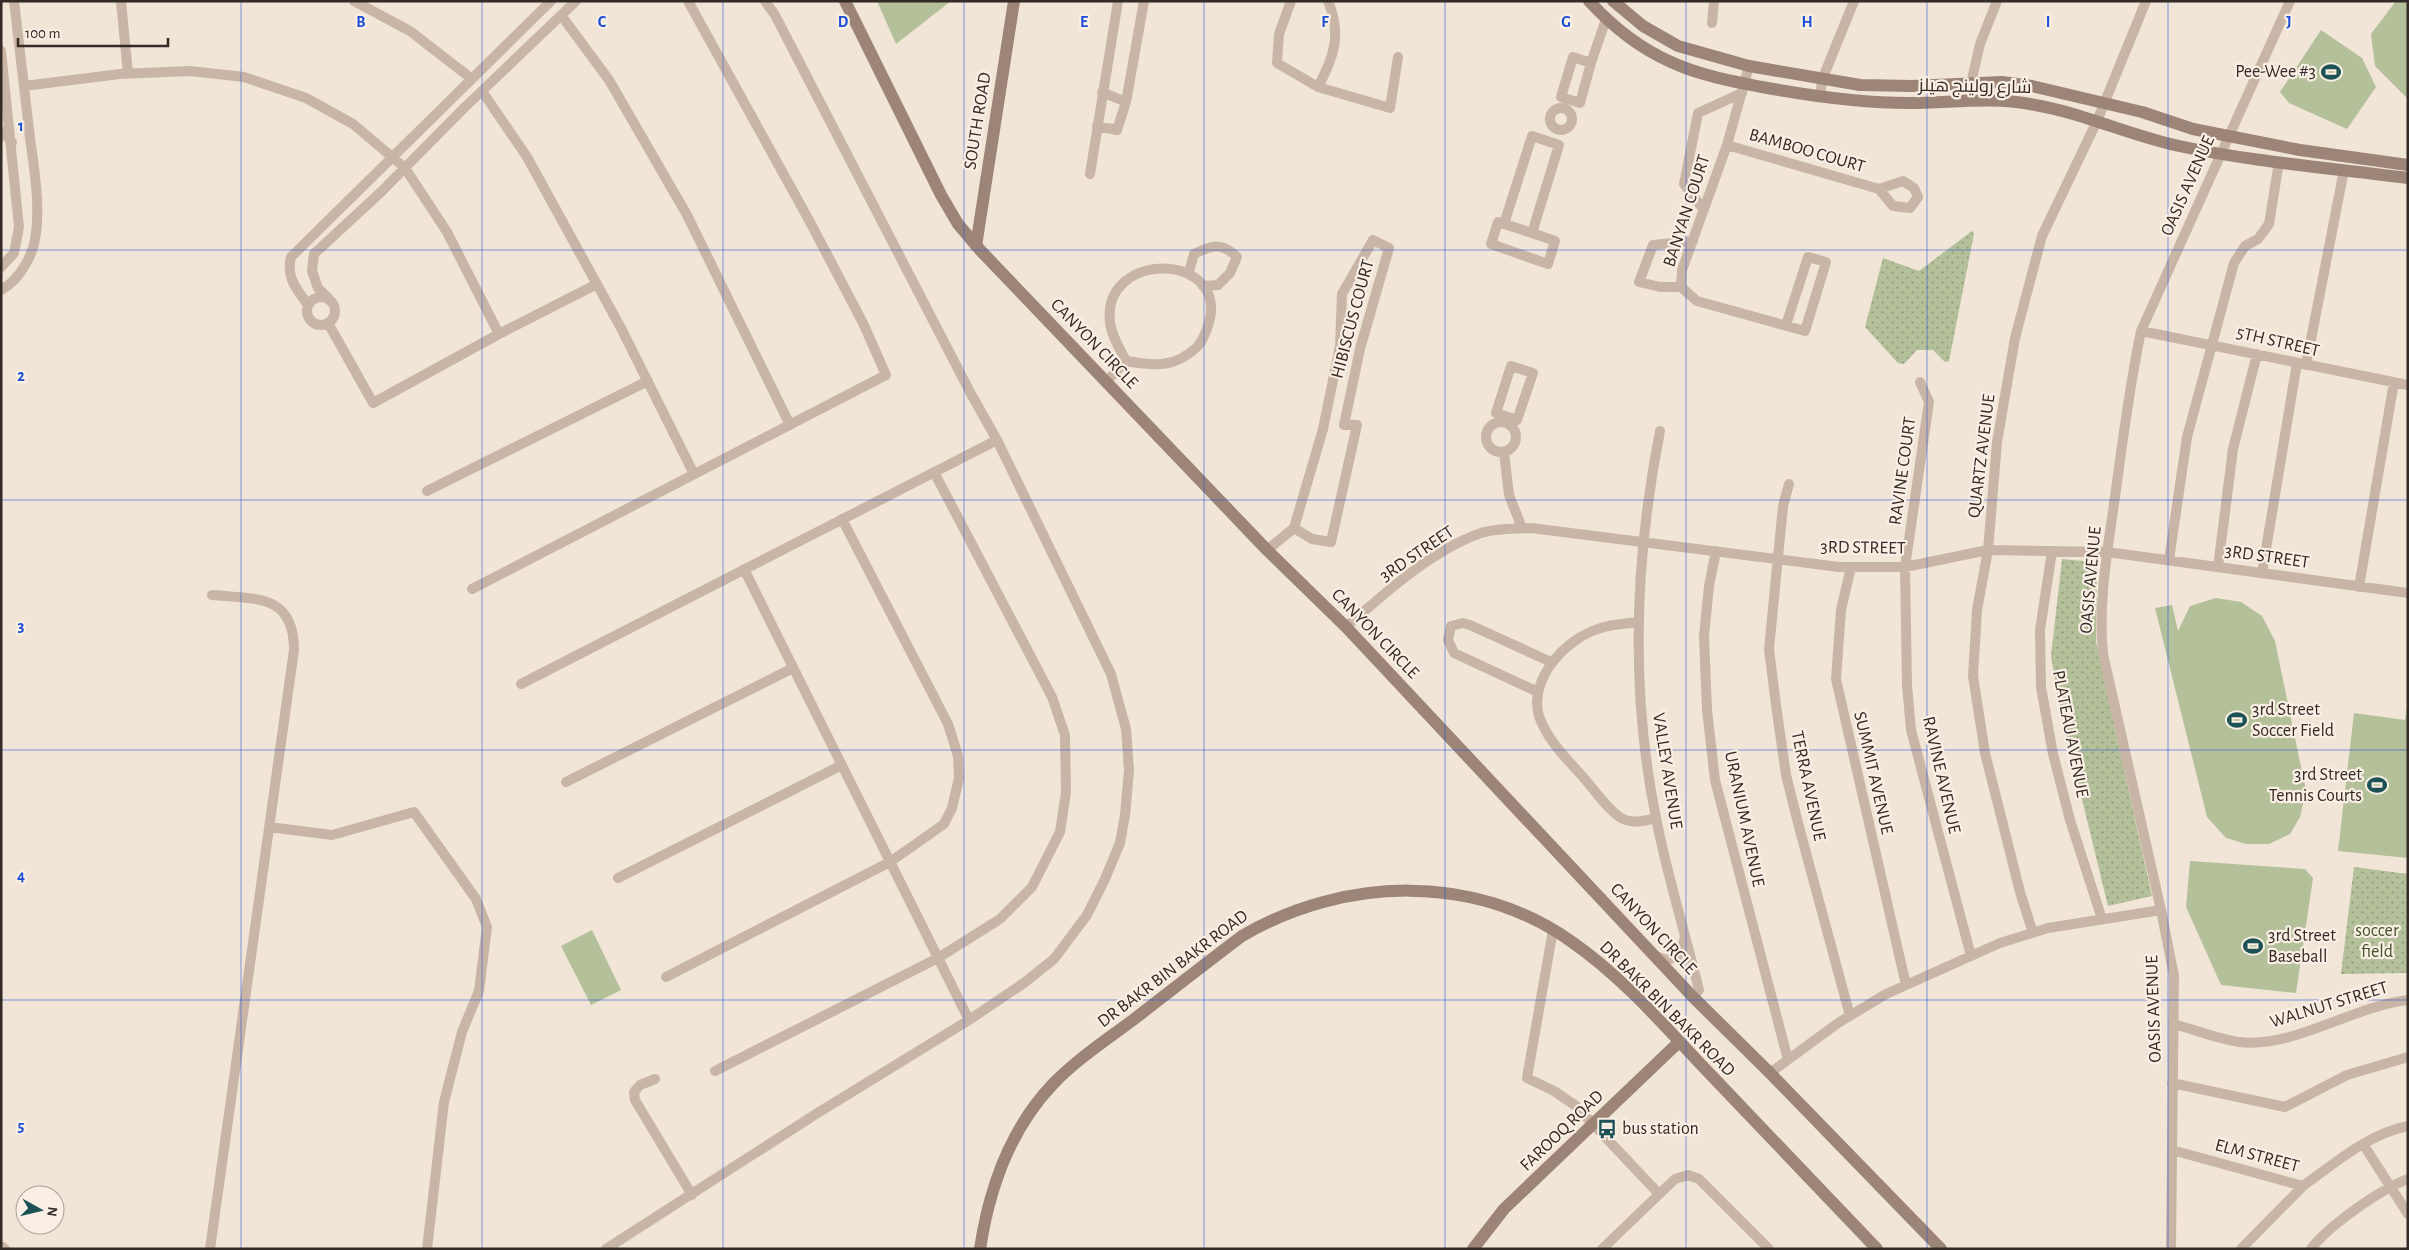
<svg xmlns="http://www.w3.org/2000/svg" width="2409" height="1250" font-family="'Alegreya Sans',Cairo,sans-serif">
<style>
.grass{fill:#b3c099}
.park{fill:url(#park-dots)}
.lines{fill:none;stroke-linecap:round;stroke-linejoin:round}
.street{stroke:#c9b5a5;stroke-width:10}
.secondary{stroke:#9c8476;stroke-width:12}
.grid{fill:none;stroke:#1d4ed8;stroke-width:1;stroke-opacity:0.55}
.labels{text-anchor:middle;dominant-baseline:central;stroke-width:4.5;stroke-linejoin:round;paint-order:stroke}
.poi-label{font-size:18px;fill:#342a26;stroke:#f9efe4;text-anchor:start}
.street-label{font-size:18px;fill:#342a26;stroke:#f9efe4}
.park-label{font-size:18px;fill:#44522a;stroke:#f9efe4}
.grid-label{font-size:16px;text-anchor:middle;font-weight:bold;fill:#1d4ed8;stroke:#f9efe4;stroke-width:4.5;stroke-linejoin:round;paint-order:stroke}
</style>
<defs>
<pattern id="park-dots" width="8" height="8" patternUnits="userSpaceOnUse" patternTransform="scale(1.25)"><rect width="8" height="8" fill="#b3c099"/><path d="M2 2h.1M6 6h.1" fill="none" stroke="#929c7d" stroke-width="1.8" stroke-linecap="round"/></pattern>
</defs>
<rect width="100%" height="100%" fill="#f1e5d8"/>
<path class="grass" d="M 877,1 L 951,1 L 896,44 Z
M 2396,1 L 2408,1 L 2408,99 L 2375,66 L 2371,34 Z
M 2321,30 L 2362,58 L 2376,87 L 2347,129 L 2289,103 L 2280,92 Z
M 2216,598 L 2241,602 L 2262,616 L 2275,641 L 2306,791 L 2300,817 L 2290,834 L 2269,844 L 2246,844 L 2226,838 L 2207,817 L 2155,608 L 2172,605 L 2178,631 L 2190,606 Z
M 2408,700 L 2408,858 L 2338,851 L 2354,713 L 2405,720 Z
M 2190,861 L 2305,869 L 2313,878 L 2296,993 L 2221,985 L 2186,907 Z
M 592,930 L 621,990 L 591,1005 L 561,946 Z"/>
<path class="park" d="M 1972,231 L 1974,234 L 1949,361 L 1945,362 L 1933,350 L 1917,350 L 1904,364 L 1898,363 L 1865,327 L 1883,258 L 1919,271 Z
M 2062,559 L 2094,562 L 2097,570 L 2096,642 L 2152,896 L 2108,906 L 2061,713 L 2051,656 Z
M 2354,867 L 2408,874 L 2408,973 L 2341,974 Z"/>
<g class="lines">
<path class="street" d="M 121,1 L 128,74
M 354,1 L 410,31 L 472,79
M 1291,1 L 1279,34 L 1277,63 L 1318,87 L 1390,108 L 1398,57
M 561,15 L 609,80 L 687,215 L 790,425
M 1712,23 L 1714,1
M 1,51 L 19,227 L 14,253 L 1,267
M 1573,57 L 1591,63 L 1580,103 L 1561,97 Z
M 1591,63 L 1606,19
M 1749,66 L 1727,145 L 1682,270 L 1681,287 L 1697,301 L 1805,331 L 1826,262 L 1808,257 L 1786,325
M 24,86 L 120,74 L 190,71 L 244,77 L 306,98 L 353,124 L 405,168 L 447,232 L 499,334
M 1318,87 C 1334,57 1342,34 1328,1
M 482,91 L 527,157 L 621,328 L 694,474
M 1102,92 L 1126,102
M 1820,97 L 1822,80 L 1854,1
M 1967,101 L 1980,44 L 1997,1
M1550 119a11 11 0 1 1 22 0a11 11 0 1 1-22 0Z
M 1097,126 L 1117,130 L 1126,102 L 1144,1
M 1,131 L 12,142
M 1532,136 L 1559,145 L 1532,233 L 1504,224 Z
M 1727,145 L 1879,189 L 1893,206 L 1910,208 L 1918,197 L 1914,188 L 1903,181 L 1879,189
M 1090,174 L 1118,1
M 1704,210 L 1684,184 L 1698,113 L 1742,93
M 1504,224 L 1498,222 L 1491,244 L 1548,264 L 1555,241 L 1532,233
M 1189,272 L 1194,254 C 1212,245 1222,242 1237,257 L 1230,273 L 1218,285 L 1203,286
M 1681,287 L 1660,287 L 1639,282 L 1653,245 L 1693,241
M 1,290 C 20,280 34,254 36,233 C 40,203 34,168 30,138 C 25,92 19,47 14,1
M307 311a14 14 0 1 1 28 0a14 14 0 1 1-28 0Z
M 329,299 L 318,288 L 312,271 L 314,254 L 381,192 L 464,108 L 576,1
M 308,305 C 296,288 286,278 291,257 L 551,1
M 328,323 L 373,403 L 499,334 L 597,284
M 2141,331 L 2408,385
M 2306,365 L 2344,170
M 1511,366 L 1533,373 L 1517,420 L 1496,413 Z
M 1106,382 L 1126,361 C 1155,366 1175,368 1197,347 C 1204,340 1210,322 1211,312 C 1214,250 1102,255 1110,322 C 1111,335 1120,349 1126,361
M 1920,382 L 1929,402 L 1905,567 L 1907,685 L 1911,730 L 1971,956
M1486 437a15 15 0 1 1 30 0a15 15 0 1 1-30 0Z
M 1660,431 C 1635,558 1630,690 1656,818 C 1667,875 1685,932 1699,990 L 1693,997
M 1504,452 L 1509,495 L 1522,528
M 1789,484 L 1783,506 L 1769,649 L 1776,705 L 1786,775 L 1798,823 L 1850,1016
M 427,491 L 648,381
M 1267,550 L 1294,528 L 1312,539 L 1331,542 L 1357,425 L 1344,425 L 1360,349 L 1389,248 L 1373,240 L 1342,294 L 1340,346 L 1323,429 L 1294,528
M 1716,551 L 1709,586 L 1704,636 L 1707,710 L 1715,780 L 1788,1060
M 2052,551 L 2040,630 L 2041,687 L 2053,754 L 2070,820 L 2102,919
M 2169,560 L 2187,437 L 2234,263 L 2245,246 L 2258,239 L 2269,224 L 2279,162
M 1851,567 L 1841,610 L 1836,679 L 1906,985
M 2218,567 L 2233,449 L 2257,354
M 744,569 L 969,1020
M 2262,573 L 2297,363
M 2359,587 L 2394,382
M 472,589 L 886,375 L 863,323 L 810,222 L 688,1
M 1638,622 C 1626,624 1613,624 1601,628 C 1567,637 1528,679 1539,716 C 1547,740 1567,759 1583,777 C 1593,788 1612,816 1626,820 C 1635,824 1646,820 1656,818
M 1346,627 C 1385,593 1432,550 1481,533 C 1496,528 1516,529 1531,528 L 1839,567 L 1905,567 L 1988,550 L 2107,552 L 2408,593
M 521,684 L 997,440
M 1538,692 L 1454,653 L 1448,640 L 1451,626 L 1463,623 L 1470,625 L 1551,662
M 566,782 L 793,668
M 269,827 L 332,835 L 414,812 L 476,899 L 487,927 L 479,991 L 462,1032 L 444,1102 L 427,1249
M 618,878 L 842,765
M 1553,930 L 1527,1078 L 1554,1091 L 1576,1106 L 1659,1194
M 2033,933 L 2020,892 L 1985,753 L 1973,676 L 1977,610 L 1988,550 L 1997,442 L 2015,338 L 2042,236 L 2097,121 L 2146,1
M 1654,955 C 1665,961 1670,961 1681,954 L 1685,936
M 666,977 L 890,862 L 944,824 L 952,808 L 959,778 L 958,756 L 948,724 L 842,519
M 2173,1024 C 2194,1029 2217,1039 2239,1042 C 2293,1049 2353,1006 2408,1000
M 715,1071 L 938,958 L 1000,919 L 1032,887 L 1060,832 L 1066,792 L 1065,735 L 1052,697 L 934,472
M 1770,1073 L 1838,1023 L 1886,994 L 2000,943 L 2048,928 L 2161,910
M 655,1079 L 640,1085 L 634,1092 L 635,1100 L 692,1195
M 2172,1083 L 2285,1107 L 2347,1075 L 2408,1057
M 2363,1144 L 2408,1214
M 2172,1150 L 2303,1186 C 2335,1163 2368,1134 2408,1126
M 1,1246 L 5,1249
M 210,1249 L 294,650 C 294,594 256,599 212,595
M 606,1249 L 816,1114 L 969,1020 L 1024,983 L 1054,959 L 1087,915 L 1105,879 L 1120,843 L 1125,815 L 1129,770 L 1126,729 L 1111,674 L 997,440 L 971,394 L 775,15 L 765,1
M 1602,1249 L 1675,1179 L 1688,1175 L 1699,1179 L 1769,1249
M 2171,1249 L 2174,976 L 2161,910 L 2103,654 C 2098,605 2107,553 2114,504 C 2122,446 2129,388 2141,331 L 2290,1
M 2241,1249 L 2303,1186
M 2311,1249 C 2328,1226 2381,1189 2408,1179"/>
<path class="secondary" d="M 845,1 L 941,195 L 958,224 L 981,251 L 1267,550 L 1346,627 L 1693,997 L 1770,1073 L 1941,1249
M 1589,1 C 1612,26 1639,48 1671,62 C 1699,75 1731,81 1762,87 C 1811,96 1860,103 1910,103 C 1950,103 1991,97 2030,104 C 2081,112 2128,135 2179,146 C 2254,162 2331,168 2408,178
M 1613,1 L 1643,26 L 1678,46 L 1749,66 L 1860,85 L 1912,86 L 2002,82 L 2032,86 L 2142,112 L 2193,129 L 2300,150 L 2408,165
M 976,246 L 1014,1
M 980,1249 C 989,1189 1010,1129 1053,1084 C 1076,1060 1106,1040 1133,1020 C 1169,992 1205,964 1242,936 C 1343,877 1474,872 1572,942 C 1624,978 1667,1029 1711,1075 C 1766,1133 1821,1191 1877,1249
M 1473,1249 L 1504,1209 L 1679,1042"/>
</g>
<path class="grid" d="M 241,1 L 241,1249M 482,1 L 482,1249M 723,1 L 723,1249M 964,1 L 964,1249M 1204,1 L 1204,1249M 1445,1 L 1445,1249M 1686,1 L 1686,1249M 1927,1 L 1927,1249M 2168,1 L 2168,1249M 1,250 L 2408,250M 1,500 L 2408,500M 1,750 L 2408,750M 1,1000 L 2408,1000"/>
<defs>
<symbol id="stadium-bare" viewBox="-9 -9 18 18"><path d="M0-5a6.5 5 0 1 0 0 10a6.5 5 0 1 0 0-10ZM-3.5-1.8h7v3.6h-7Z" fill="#1c5255" stroke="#f9efe4" stroke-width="2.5" paint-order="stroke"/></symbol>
<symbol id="bus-bare" viewBox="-9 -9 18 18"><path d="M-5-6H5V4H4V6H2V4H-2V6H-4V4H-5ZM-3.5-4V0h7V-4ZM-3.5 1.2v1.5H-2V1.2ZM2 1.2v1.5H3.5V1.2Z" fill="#1c5255" stroke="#f9efe4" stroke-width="2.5" paint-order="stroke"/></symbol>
</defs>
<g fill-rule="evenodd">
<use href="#stadium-bare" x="2317" y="58" width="28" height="28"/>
<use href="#stadium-bare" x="2223" y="706" width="28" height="28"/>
<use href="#stadium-bare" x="2363" y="771" width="28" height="28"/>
<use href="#stadium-bare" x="2239" y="932" width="28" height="28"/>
<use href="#bus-bare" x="1593" y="1115" width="28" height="28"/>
</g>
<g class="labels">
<g class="poi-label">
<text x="2316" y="72" text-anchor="end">Pee-Wee #3</text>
<text x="2252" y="710">3rd Street<tspan x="2252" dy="21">Soccer Field</tspan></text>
<text x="2362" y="775" text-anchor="end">3rd Street<tspan x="2362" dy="21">Tennis Courts</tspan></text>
<text x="2268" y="936">3rd Street<tspan x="2268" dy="21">Baseball</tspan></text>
<text x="1622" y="1129">bus station</text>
</g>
<g class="street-label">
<text transform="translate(1975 87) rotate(1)">شارع رولينج هيلز</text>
<text transform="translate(978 121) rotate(-81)">SOUTH ROAD</text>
<text transform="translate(1807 151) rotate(16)">BAMBOO COURT</text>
<text transform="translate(2188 186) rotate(-66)">OASIS AVENUE</text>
<text transform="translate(1687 211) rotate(-72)">BANYAN COURT</text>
<text transform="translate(1353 319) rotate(-75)">HIBISCUS COURT</text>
<text transform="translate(2278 342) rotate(13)">5TH STREET</text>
<text transform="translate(1094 344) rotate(46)">CANYON CIRCLE</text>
<text transform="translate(1982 456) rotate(-83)">QUARTZ AVENUE</text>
<text transform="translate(1903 471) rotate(-82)">RAVINE COURT</text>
<text transform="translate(1863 548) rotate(1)">3RD STREET</text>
<text transform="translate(1417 554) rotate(-34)">3RD STREET</text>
<text transform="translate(2267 557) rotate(8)">3RD STREET</text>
<text transform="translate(2091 580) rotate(-85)">OASIS AVENUE</text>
<text transform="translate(1375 634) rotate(46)">CANYON CIRCLE</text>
<text transform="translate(2070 734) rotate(79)">PLATEAU AVENUE</text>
<text transform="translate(1667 771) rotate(81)">VALLEY AVENUE</text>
<text transform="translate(1873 773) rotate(77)">SUMMIT AVENUE</text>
<text transform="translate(1941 775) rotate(77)">RAVINE AVENUE</text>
<text transform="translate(1808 786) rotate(78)">TERRA AVENUE</text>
<text transform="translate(1744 819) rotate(78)">URANIUM AVENUE</text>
<text transform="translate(1653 929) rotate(47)">CANYON CIRCLE</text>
<text transform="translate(1173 969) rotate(-37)">DR BAKR BIN BAKR ROAD</text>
<text transform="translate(2329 1005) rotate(-17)">WALNUT STREET</text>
<text transform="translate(1667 1009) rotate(45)">DR BAKR BIN BAKR ROAD</text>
<text transform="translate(2154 1009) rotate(-92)">OASIS AVENUE</text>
<text transform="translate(1562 1131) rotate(-44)">FAROOQ ROAD</text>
<text transform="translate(2257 1156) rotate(15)">ELM STREET</text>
</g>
<g class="park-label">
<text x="2377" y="931">soccer<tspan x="2377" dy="21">field</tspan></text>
</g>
</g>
<g class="grid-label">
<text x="361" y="27">B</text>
<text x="602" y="27">C</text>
<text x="843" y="27">D</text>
<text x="1084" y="27">E</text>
<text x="1325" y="27">F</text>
<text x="1566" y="27">G</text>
<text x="1807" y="27">H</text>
<text x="2048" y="27">I</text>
<text x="2289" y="27">J</text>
<text x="21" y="131">1</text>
<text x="21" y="381">2</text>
<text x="21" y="631">3</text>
<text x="21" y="881">4</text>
<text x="21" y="1131">5</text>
</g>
<rect width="2409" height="1250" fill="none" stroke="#342a26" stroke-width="5"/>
<g transform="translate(40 1210) rotate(98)"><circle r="24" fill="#f9efe4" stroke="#aaa098"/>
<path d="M0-4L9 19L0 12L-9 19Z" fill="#1c5255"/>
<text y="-8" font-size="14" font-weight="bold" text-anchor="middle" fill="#342a26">N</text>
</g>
<path d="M18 38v8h150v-8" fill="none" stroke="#342a26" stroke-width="2.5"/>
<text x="25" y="38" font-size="15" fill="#342a26" stroke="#f9efe4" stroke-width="4" paint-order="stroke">100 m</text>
</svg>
